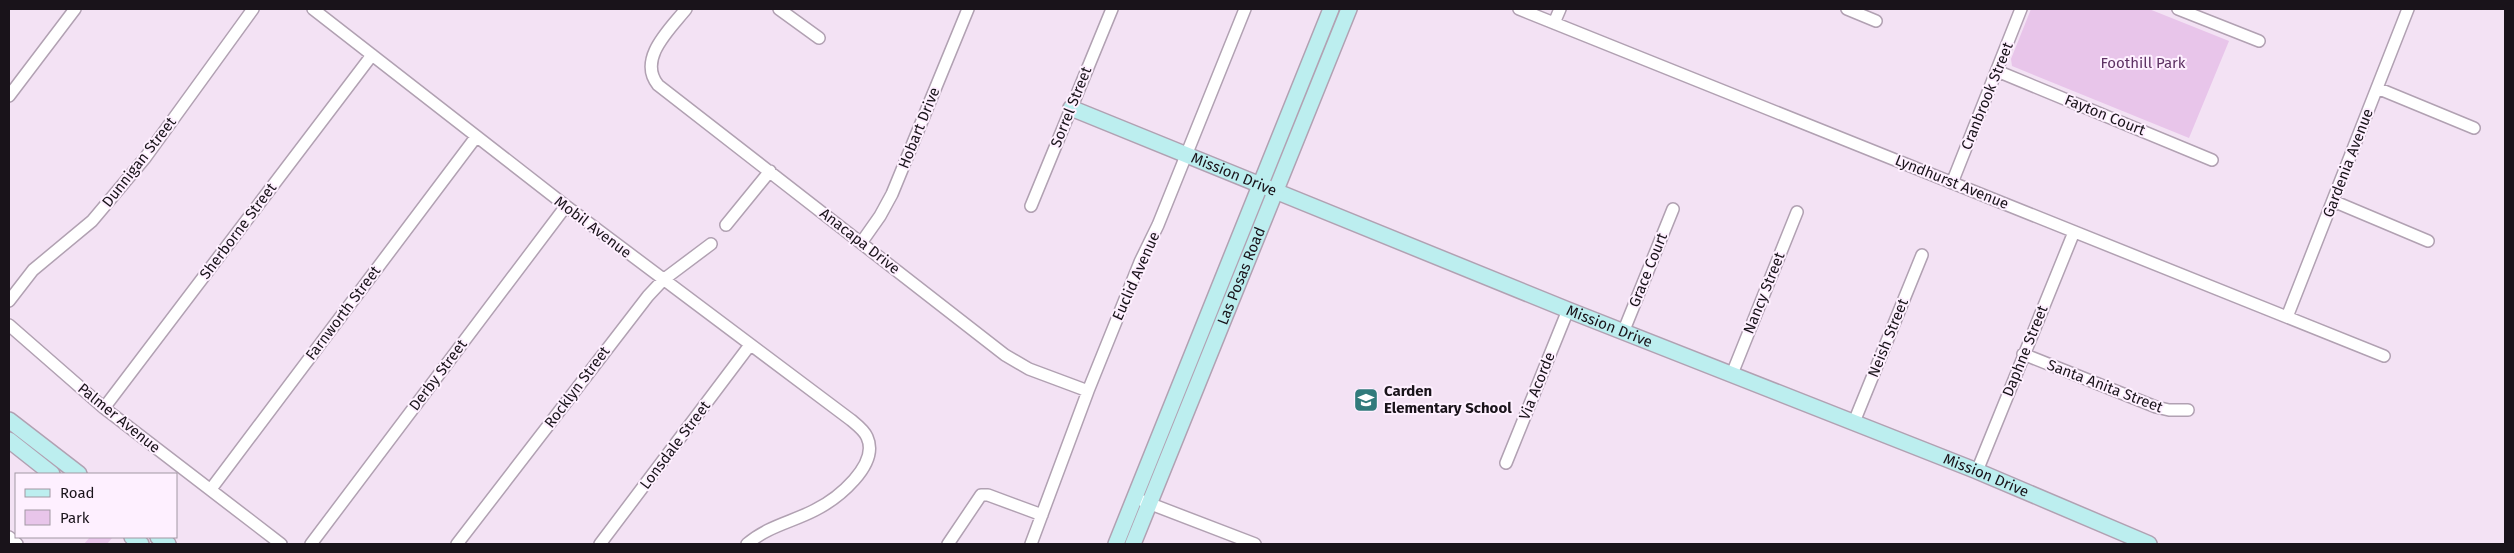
<svg xmlns="http://www.w3.org/2000/svg" width="2514" height="553" font-family="'Fira Sans',sans-serif">
<style>
.green{fill:#e8c5ea}
.lines{fill:none;stroke-linecap:round;stroke-linejoin:round}
.street-casing{stroke:#b1a1b2;stroke-width:14}
.secondary-casing{stroke:#b1a1b2;stroke-width:18}
.street{stroke:#fff;stroke-width:11}
.secondary{stroke:#bceeef;stroke-width:15}
.labels{text-anchor:middle;dominant-baseline:central;stroke-width:4;stroke-linejoin:round;paint-order:stroke}
.park-label{font-size:15px;fill:#5e3163;stroke:#fef0ff}
.street-label{font-size:15px;fill:#19131a;stroke:#fef0ff}
.poi-label{font-size:15px;font-weight:bold;fill:#19131a;stroke:#fef0ff;text-anchor:start}
</style>
<rect width="100%" height="100%" fill="#f3e2f4"/>
<path class="green" d="M 2031,9 L 2149,9 L 2229,41 L 2189,138 L 2012,66 L 2011,59 Z
M 90,537 L 110,537 L 112,538 L 107,544 L 84,544 Z"/>
<g class="lines">
<defs>
<path id="street" d="M 313,9 L 566,206 L 851,420 C 857,425 864,430 867,437 C 880,465 837,499 815,510 C 792,522 768,526 747,544
M 686,9 C 670,29 637,59 658,85 L 1005,355 L 1029,369 L 1088,391
M 779,9 L 819,38
M 1519,9 L 2384,356
M 1847,9 L 1876,21
M 2178,9 L 2259,41
M 1554,23 L 1560,9
M 1997,71 L 2212,160
M 2377,88 L 2474,128
M 9,96 L 75,9
M 1952,183 L 2021,9
M 2333,201 L 2428,241
M 1031,206 L 1112,9
M 726,225 L 770,171
M 861,243 L 880,216 L 892,194 L 968,9
M 9,301 L 33,270 L 92,221 L 145,158 L 253,9
M 2287,317 L 2408,9
M 9,325 L 104,408 L 281,544
M 1624,330 L 1673,209
M 2023,354 L 2156,407 L 2169,410 L 2188,410
M 1732,374 L 1797,212
M 104,408 L 372,55
M 1854,422 L 1922,255
M 1506,463 L 1568,310
M 1977,471 L 2074,232
M 211,489 L 476,137
M 1143,501 L 1255,544
M 9,537 L 17,544
M 311,544 L 566,206
M 457,544 L 648,296 L 663,280 L 711,244
M 600,544 L 750,345
M 948,544 L 981,495 L 988,495 L 1042,515
M 1031,544 L 1088,391 L 1140,262 L 1158,225 L 1245,9"/>
<g id="secondary">
<path id="s1" d="M 1071,108 L 1568,310 L 1977,471 L 2149,544"/>
<path d="M 9,420 L 79,474"/>
<path d="M 9,440 L 52,474"/>
<path d="M 132,537 L 141,544"/>
<path d="M 158,537 L 168,544"/>
<path d="M 1116,544 L 1331,9"/>
<path id="s2" d="M 1133,544 L 1349,9"/>
</g>
</defs>
<use href="#street" class="street-casing"/>
<use href="#secondary" class="secondary-casing"/>
<use href="#street" class="street"/>
<use href="#secondary" class="secondary"/>
</g>
<defs>
<symbol id="school-square" viewBox="-11 -11 22 22"><rect x="-9" y="-9" width="18" height="18" rx="4" fill="#317a7b" stroke="#fef0ff"/><path d="M0-5L7-2L0 1L-7-2ZM-4 1L0 2.5L4 1V4Q0 6-4 4Z" fill="#fff"/></symbol>
</defs>
<g fill-rule="evenodd">
<use href="#school-square" x="1352" y="386" width="28" height="28"/>
</g>
<g class="labels">
<g class="park-label">
<text x="2143" y="63">Foothill Park</text>
</g>
<g class="street-label">
<text transform="translate(1987 96) rotate(-68)">Cranbrook Street</text>
<text transform="translate(1071 107) rotate(-68)">Sorrel Street</text>
<text transform="translate(2105 115) rotate(22)">Fayton Court</text>
<text transform="translate(919 128) rotate(-68)">Hobart Drive</text>
<text transform="translate(139 162) rotate(-52)">Dunnigan Street</text>
<text transform="translate(2348 163) rotate(-69)">Gardenia Avenue</text>
<text stroke="none"><textPath href="#s1" startOffset="176">Mission Drive</textPath></text>
<text transform="translate(1952 182) rotate(22)">Lyndhurst Avenue</text>
<text transform="translate(593 227) rotate(37)">Mobil Avenue</text>
<text transform="translate(238 231) rotate(-53)">Sherborne Street</text>
<text transform="translate(860 241) rotate(38)">Anacapa Drive</text>
<text transform="translate(1648 270) rotate(-68)">Grace Court</text>
<text transform="translate(1136 276) rotate(-66)">Euclid Avenue</text>
<text stroke="none"><textPath href="#s2" startOffset="289">Las Posas Road</textPath></text>
<text transform="translate(1764 293) rotate(-68)">Nancy Street</text>
<text transform="translate(343 313) rotate(-53)">Farnworth Street</text>
<text stroke="none"><textPath href="#s1" startOffset="581">Mission Drive</textPath></text>
<text transform="translate(1888 338) rotate(-68)">Neish Street</text>
<text transform="translate(2025 351) rotate(-68)">Daphne Street</text>
<text transform="translate(438 375) rotate(-53)">Derby Street</text>
<text transform="translate(1537 386) rotate(-68)">Via Acorde</text>
<text transform="translate(2105 386) rotate(21)">Santa Anita Street</text>
<text transform="translate(577 387) rotate(-53)">Rocklyn Street</text>
<text transform="translate(119 418) rotate(39)">Palmer Avenue</text>
<text transform="translate(675 445) rotate(-53)">Lonsdale Street</text>
<text stroke="none"><textPath href="#s1" startOffset="986">Mission Drive</textPath></text>
</g>
<g class="poi-label">
<text x="1384" y="391">Carden<tspan x="1384" dy="17">Elementary School</tspan></text>
</g>
</g>
<rect width="2514" height="553" fill="none" stroke="#19131a" stroke-width="20"/>
<rect x="15" y="473" width="162" height="65" fill="#fef0ff" stroke="#a298a3"/>
<rect x="25" y="489" width="25" height="8" fill="#bceeef" stroke="#a298a3"/>
<text x="60" y="498" font-size="15" fill="#19131a">Road</text>
<rect x="25" y="510" width="25" height="15" fill="#e8c5ea" stroke="#a298a3"/>
<text x="60" y="523" font-size="15" fill="#19131a">Park</text>
</svg>
